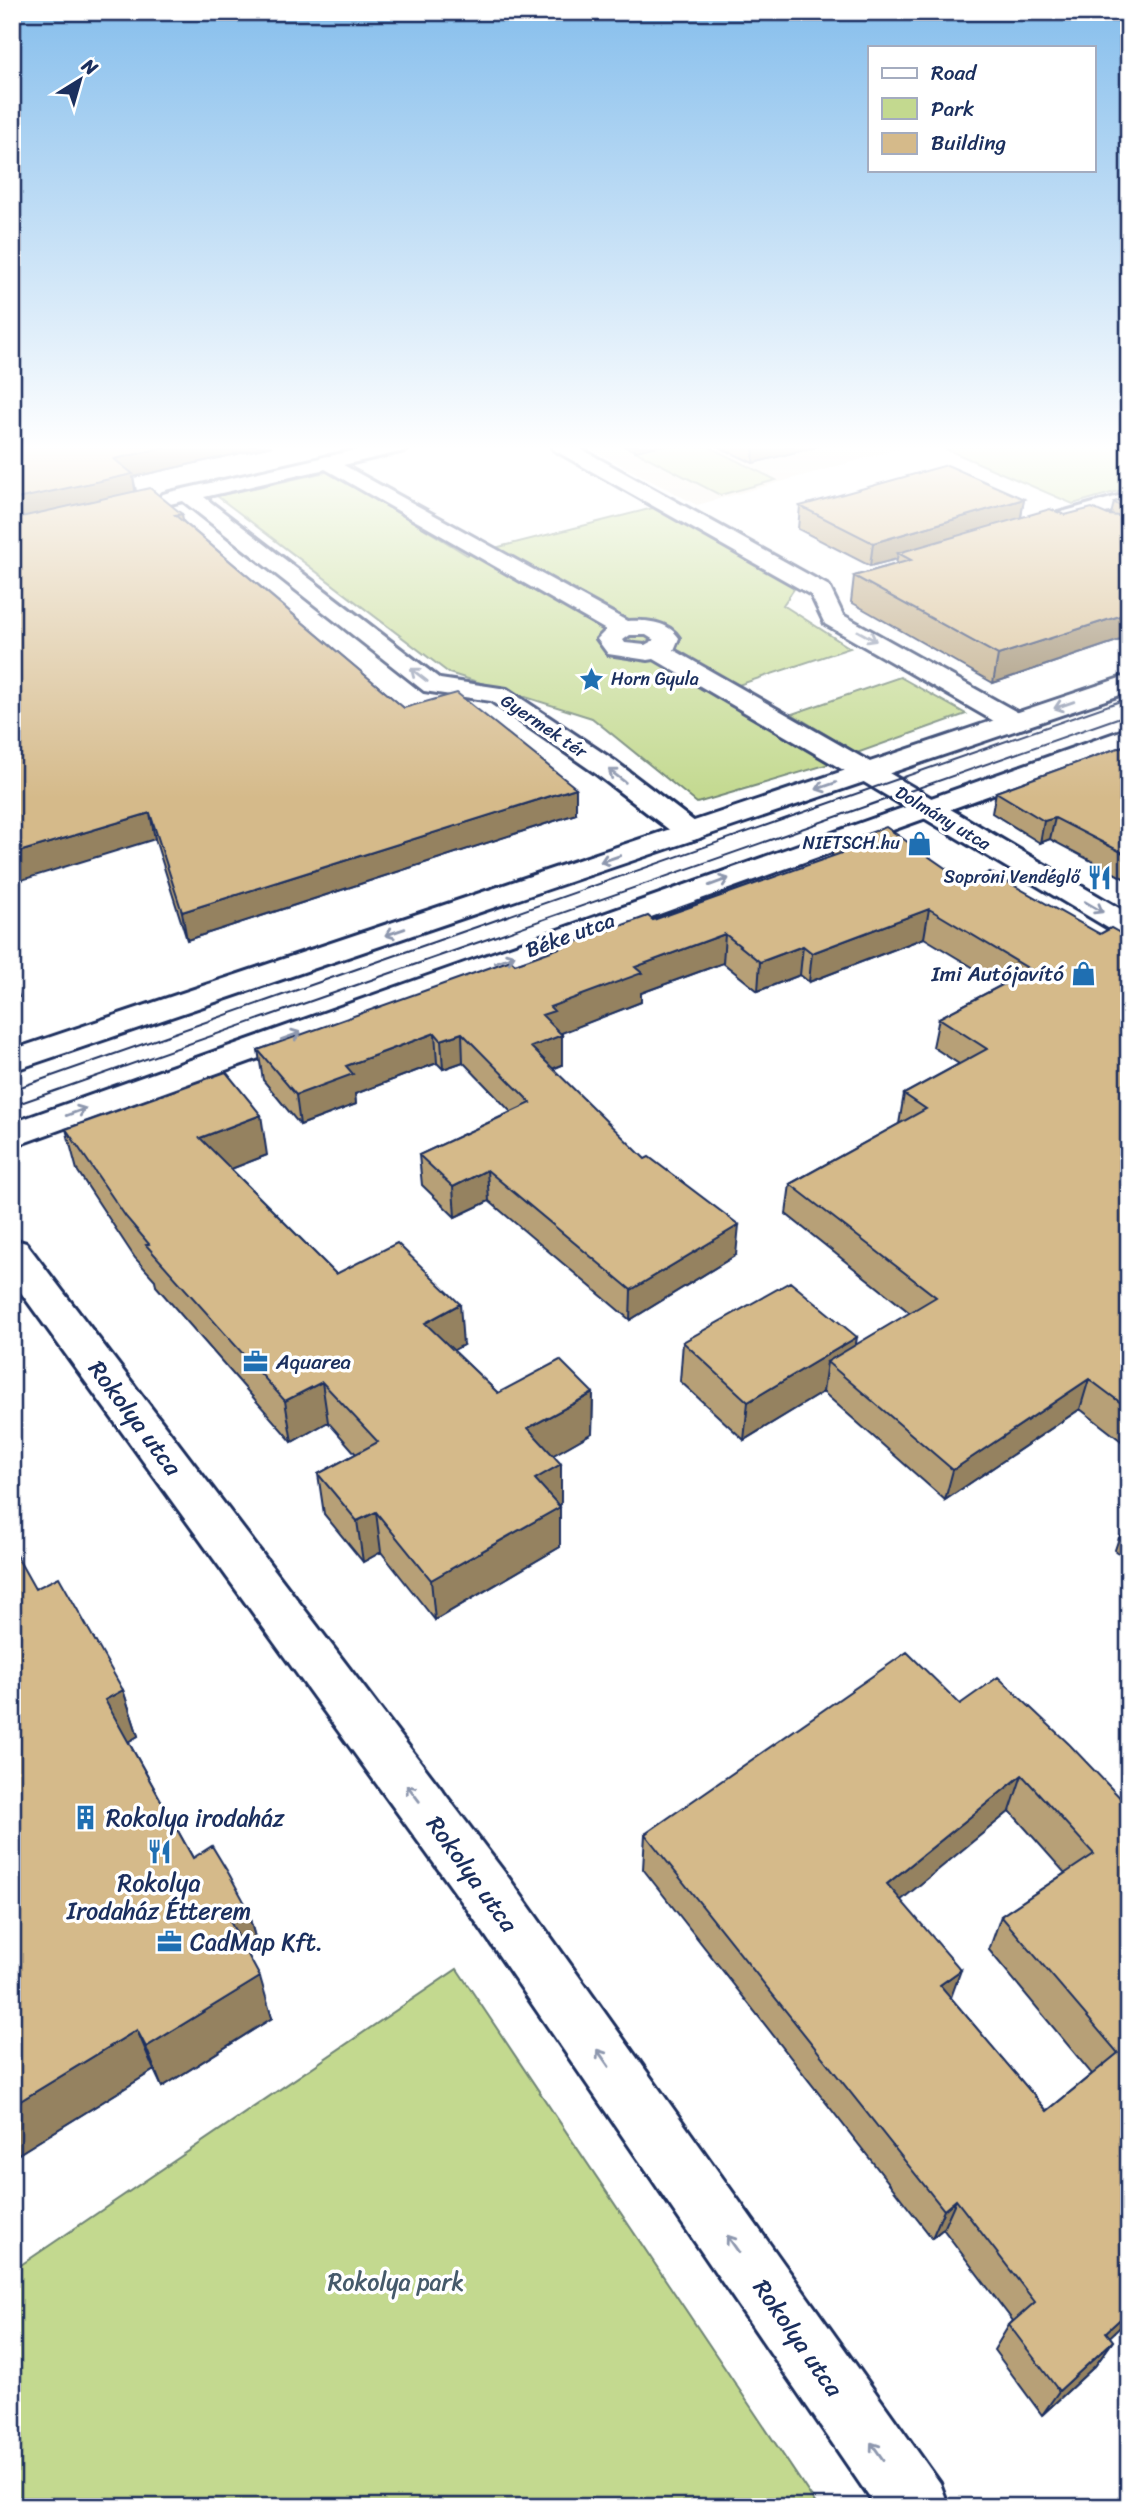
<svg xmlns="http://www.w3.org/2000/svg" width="1141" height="2519" font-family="Sriracha,sans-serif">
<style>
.built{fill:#f2eadc}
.green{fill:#c3d98f;stroke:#6f8476;stroke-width:2}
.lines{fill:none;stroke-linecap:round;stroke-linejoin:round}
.pedestrian-casing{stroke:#1b2f5e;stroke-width:6}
.minor-casing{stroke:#1b2f5e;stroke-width:6}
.secondary-casing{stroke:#1b2f5e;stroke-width:6}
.pedestrian{fill:#fff;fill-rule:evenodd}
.minor{fill:#fff;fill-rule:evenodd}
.secondary{fill:#fff;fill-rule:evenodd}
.tram{stroke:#1b2f5e;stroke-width:2}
.wall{fill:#b7a077;stroke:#1b2f5e;stroke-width:2;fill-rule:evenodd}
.shaded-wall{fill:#958261;stroke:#1b2f5e;stroke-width:2}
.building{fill:#d5ba8a;stroke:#1b2f5e;stroke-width:2;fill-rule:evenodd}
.oneway{stroke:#8d97ae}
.labels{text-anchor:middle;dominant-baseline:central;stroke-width:7;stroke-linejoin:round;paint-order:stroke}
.far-poi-label{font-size:18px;fill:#1b2f5e;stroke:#fff;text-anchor:end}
.far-street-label{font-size:18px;fill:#1b2f5e;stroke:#fff}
.street-label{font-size:21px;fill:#1b2f5e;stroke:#fff}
.poi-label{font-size:21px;fill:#1b2f5e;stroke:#fff;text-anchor:end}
.near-street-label{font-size:24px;fill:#1b2f5e;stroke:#fff}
.near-poi-label{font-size:24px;fill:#1b2f5e;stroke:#fff;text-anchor:start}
.near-park-label{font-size:24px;fill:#455a6a;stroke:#fff}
</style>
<rect width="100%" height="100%" fill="#fff"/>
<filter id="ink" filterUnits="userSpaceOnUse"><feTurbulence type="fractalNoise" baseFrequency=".0143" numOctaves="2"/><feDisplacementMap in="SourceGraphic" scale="14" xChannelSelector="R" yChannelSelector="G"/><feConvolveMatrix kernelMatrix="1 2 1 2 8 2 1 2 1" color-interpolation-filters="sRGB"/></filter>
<g filter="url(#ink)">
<path class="built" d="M 585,446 L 909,446 L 697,505 Z"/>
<path class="green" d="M 657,446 L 707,446 L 776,480 L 720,495 L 635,451 Z
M 939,446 L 1129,446 L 1129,488 L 1073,504 Z
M 331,471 L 467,555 L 657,507 L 796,586 L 783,605 L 850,648 L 738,685 L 846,759 L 697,803 L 592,718 L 449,673 L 217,496 Z
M 900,677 L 966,714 L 857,753 L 792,714 Z
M 457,1969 L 818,2507 L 12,2507 L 12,2271 Z"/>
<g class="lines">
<defs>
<path id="pedestrian" d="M 327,456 L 627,621 C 646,620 668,621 679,638 L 674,650 L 877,766 L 881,772 L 877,778 L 867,780 L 857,778 L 654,659 L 648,660 L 608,654 L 597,639 L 606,630 L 320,466 L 317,462 L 320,458 ZM 630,635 L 646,635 L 654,640 L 645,645 L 625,643 L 623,640 Z"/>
<path id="minor" d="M 374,446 L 410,446 L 407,450 L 400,452 L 204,497 L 440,679 L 507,689 L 615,761 L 700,826 L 704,832 L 700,838 L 690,841 L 680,838 L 595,773 L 491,701 L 424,691 L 183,501 L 170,504 L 163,502 L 159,498 L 163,494 L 170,492 Z
M 551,446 L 576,446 L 829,586 L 843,615 L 1024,716 L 1028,722 L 1024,728 L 1015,730 L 1006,728 L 825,624 L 811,595 L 554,450 Z
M 1129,493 L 1129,506 L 1045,531 L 1037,529 L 1034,524 L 1037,519 Z
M 867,764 L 877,766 L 1129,914 L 1129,936 L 1118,934 L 857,778 L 853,772 L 857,766 Z
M 12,1239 L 26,1243 L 508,1877 L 940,2483 L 949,2507 L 876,2507 L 470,1913 L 12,1280 Z"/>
<path id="secondary" d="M 1129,675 L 1129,692 L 12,1071 L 12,1050 Z
M 1129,728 L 1129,745 L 12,1147 L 12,1123 Z"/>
</defs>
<use href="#pedestrian" class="pedestrian-casing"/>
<use href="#minor" class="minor-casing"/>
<use href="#secondary" class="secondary-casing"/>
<use href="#pedestrian" class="pedestrian"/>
<use href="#minor" class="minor"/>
<use href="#secondary" class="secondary"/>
<path class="tram" d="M 12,1090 L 1129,698
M 12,1106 L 1129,714"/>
</g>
<path class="wall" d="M 12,446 L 272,446 L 133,477 L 136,491 L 184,522 L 404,708 L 576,814 L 187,940 L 155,839 Z
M 624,446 L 657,446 L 635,451 Z
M 717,446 L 819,446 L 753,463 Z
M 1129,498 L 1129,637 L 993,683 L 851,602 L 854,576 L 896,564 L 897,559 L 870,566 L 798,529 L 800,506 L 1024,499 L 1021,517 L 1111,515 L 1114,502 Z
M 1129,744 L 1129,881 L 1050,839 L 1040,843 L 992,813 L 996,792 Z
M 833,846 L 967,883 L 1100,934 L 1129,938 L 1129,1447 L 1080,1409 L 945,1500 L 823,1392 L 744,1440 L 680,1381 L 683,1342 L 856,1345 L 910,1313 L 786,1214 L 790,1184 L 899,1124 L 904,1094 L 959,1064 L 933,1047 L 939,1018 L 1002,985 L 924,938 L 809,982 L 800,975 L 758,991 L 723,963 L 641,993 L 641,1002 L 560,1033 L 562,1065 L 553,1069 L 736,1255 L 630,1320 L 489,1201 L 455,1217 L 422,1185 L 419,1155 L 511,1112 L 463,1062 L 443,1069 L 437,1063 L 355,1094 L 356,1104 L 300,1125 L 263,1080 L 258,1050 L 515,964 L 653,920 L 832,857 Z
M 66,1129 L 267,1155 L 231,1169 L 336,1274 L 463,1345 L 453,1350 L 498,1393 L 593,1393 L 592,1433 L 553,1455 L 561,1504 L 559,1506 L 560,1507 L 560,1547 L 435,1620 L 381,1552 L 363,1562 L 324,1514 L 318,1474 L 356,1454 L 328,1422 L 292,1442 L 156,1286 L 155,1280 L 135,1258 L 77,1170 Z
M 1129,1531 L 1129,1561 L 1115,1550 L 1119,1538 Z
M 35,1589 L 123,1690 L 138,1736 L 128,1741 L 193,1858 L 246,1905 L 258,1948 L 248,1954 L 272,2018 L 162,2087 L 154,2070 L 12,2158 Z
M 960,1704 L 1129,1807 L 1110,2337 L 1113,2341 L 1095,2366 L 1042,2415 L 994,2350 L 1009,2325 L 1013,2321 L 943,2229 L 932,2238 L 643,1869 L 645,1834 ZM 1010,1811 L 1065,1873 L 1001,1916 L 989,1950 L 1092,2074 L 1047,2111 L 951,1998 L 900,1900 Z"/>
<path class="shaded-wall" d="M 172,446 L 272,446 L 133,477 L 136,496 L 12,524 L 12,500 L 114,459 Z
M 635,446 L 657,446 L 635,451 Z
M 754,446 L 819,446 L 753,463 Z
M 1024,499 L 1020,522 L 898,553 L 897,559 L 870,566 L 873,543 Z
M 182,514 L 186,537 L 175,515 Z
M 1129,613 L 1129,637 L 993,683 L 998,655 Z
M 576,788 L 576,814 L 187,940 L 182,912 Z
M 150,813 L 155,839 L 12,883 L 12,854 Z
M 1055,818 L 1050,839 L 1040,843 L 1044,821 Z
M 929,909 L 924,938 L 809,982 L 812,953 Z
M 725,934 L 723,963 L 641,993 L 641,1002 L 554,1036 L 562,1035 L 562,1065 L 531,1077 L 531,1047 L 542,1015 L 550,1007 L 635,967 Z
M 803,946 L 800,975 L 758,991 L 760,962 Z
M 12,971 L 19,997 L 12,999 Z
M 435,1033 L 437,1063 L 355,1094 L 356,1104 L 300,1125 L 296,1095 L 346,1066 Z
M 462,1033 L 463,1062 L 443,1069 L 441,1040 Z
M 261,1115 L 267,1155 L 208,1178 L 200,1138 Z
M 487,1170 L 489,1201 L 455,1217 L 453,1187 Z
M 739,1225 L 736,1255 L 630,1320 L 631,1290 Z
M 460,1304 L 463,1345 L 429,1364 L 425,1323 Z
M 857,1337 L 851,1375 L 827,1362 L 823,1392 L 744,1440 L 748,1402 Z
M 1089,1379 L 1080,1409 L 945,1500 L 953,1470 Z
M 322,1382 L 328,1422 L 292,1442 L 285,1401 Z
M 593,1393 L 592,1433 L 529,1469 L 528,1428 Z
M 561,1464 L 561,1504 L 535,1519 L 535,1479 Z
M 560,1507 L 560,1547 L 435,1620 L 431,1580 Z
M 376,1512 L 381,1552 L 363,1562 L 357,1521 Z
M 123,1690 L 138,1736 L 121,1746 L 105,1700 Z
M 1022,1775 L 1010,1811 L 878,1919 L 887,1884 Z
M 246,1905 L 258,1948 L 240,1958 L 227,1916 Z
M 961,1970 L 949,2003 L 940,1985 Z
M 260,1977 L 272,2018 L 162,2087 L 146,2047 Z
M 137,2030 L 154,2070 L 12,2158 L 12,2106 Z
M 956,2200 L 943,2229 L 932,2238 L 944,2210 Z
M 1129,2311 L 1129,2319 L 1088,2357 L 1106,2332 Z
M 1113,2341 L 1095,2366 L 1042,2415 L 1059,2391 Z"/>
<path class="building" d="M 12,446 L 172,446 L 114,459 L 133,474 L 12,500 Z
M 947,465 L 1024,499 L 873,543 L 800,506 Z
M 150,488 L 182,514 L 175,515 L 404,708 L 457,693 L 576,788 L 182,912 L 150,813 L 12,854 L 12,519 Z
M 1129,498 L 1129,613 L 998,655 L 854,576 L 911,560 L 898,553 L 1050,509 L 1065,515 L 1092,508 L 1108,515 L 1119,516 L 1125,510 L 1114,502 Z
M 1129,744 L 1129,856 L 1055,818 L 1044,821 L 996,792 Z
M 886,827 L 967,883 L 990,872 L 1100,934 L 1111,928 L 1129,938 L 1129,1409 L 1089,1379 L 953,1470 L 827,1362 L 936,1297 L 790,1184 L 926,1109 L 904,1094 L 987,1049 L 939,1018 L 1031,970 L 929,909 L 812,953 L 803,946 L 760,962 L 725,934 L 635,967 L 642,973 L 550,1007 L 554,1011 L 542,1015 L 562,1035 L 531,1047 L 645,1159 L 649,1157 L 739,1225 L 631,1290 L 487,1170 L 453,1187 L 419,1155 L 531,1103 L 462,1033 L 441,1040 L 435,1033 L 346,1066 L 353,1074 L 296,1095 L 258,1050 L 511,960 L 515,964 L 648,916 L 653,920 L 842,853 L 833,846 Z
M 226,1072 L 261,1115 L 200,1138 L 336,1274 L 397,1243 L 460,1304 L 425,1323 L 498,1393 L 560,1360 L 593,1393 L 528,1428 L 561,1464 L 535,1479 L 560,1507 L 431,1580 L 376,1512 L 357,1521 L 318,1474 L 378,1442 L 322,1382 L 285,1401 L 146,1245 L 149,1244 L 126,1217 L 66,1129 Z
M 790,1282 L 857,1337 L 748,1402 L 683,1342 Z
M 1129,1531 L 1129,1546 L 1119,1538 Z
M 12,1548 L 35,1589 L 59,1577 L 123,1690 L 105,1700 L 193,1858 L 212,1846 L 229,1874 L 246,1905 L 227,1916 L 260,1977 L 146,2047 L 137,2030 L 12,2106 Z
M 907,1652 L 960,1704 L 998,1677 L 1069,1744 L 1129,1807 L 1129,2311 L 1106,2332 L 1113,2341 L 1059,2391 L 1009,2325 L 1035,2302 L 956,2200 L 944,2210 L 645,1834 ZM 1022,1775 L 1094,1854 L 1001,1916 L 1118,2053 L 1047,2111 L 940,1985 L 961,1970 L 887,1884 Z"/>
<defs><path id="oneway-shaft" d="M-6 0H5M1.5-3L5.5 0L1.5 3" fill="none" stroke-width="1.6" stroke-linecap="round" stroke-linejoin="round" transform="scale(1.75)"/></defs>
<g class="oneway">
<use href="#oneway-shaft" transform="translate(867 636) rotate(29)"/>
<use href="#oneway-shaft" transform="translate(419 675) rotate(-142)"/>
<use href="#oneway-shaft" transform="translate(1064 705) rotate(161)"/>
<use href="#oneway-shaft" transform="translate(617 776) rotate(-143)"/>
<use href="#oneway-shaft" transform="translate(826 786) rotate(161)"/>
<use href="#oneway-shaft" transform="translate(610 859) rotate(161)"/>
<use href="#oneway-shaft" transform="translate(719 882) rotate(-20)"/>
<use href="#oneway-shaft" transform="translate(1094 907) rotate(30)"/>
<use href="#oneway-shaft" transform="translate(395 932) rotate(161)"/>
<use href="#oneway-shaft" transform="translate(505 959) rotate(-20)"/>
<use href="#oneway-shaft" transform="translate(291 1036) rotate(-20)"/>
<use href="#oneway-shaft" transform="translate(76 1112) rotate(-20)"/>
<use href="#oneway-shaft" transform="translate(413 1793) rotate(-127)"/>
<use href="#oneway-shaft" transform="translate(603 2058) rotate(-125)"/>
<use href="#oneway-shaft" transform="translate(733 2244) rotate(-125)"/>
<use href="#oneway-shaft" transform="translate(877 2451) rotate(-125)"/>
</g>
</g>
<linearGradient id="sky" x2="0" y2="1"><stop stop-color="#86beec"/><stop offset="0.56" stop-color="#fff"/><stop offset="1" stop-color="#fff" stop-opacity="0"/></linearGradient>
<rect width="1141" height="799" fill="url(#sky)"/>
<defs>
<symbol id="sight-bare" viewBox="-9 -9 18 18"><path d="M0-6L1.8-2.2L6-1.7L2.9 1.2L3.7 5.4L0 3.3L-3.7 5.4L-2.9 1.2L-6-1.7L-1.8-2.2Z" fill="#1f6fb2" stroke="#fff" stroke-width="2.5" paint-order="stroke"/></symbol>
<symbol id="shop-bare" viewBox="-9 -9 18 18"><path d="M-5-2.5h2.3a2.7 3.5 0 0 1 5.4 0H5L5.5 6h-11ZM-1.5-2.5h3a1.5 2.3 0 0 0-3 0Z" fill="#1f6fb2" stroke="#fff" stroke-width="2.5" paint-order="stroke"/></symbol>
<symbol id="restaurant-bare" viewBox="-9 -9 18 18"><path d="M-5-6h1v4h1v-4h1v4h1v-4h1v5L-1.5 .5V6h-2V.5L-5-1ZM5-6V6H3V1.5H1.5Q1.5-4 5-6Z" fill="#1f6fb2" stroke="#fff" stroke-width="2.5" paint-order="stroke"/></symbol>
<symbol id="office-bare" viewBox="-9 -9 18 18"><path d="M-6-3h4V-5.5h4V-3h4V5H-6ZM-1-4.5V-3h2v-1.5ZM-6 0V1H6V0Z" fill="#1f6fb2" stroke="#fff" stroke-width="2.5" paint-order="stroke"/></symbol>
<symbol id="building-bare" viewBox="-9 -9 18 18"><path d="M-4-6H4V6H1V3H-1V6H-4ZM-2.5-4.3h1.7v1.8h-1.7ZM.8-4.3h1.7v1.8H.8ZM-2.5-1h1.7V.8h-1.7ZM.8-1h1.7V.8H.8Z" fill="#1f6fb2" stroke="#fff" stroke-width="2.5" paint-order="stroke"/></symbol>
</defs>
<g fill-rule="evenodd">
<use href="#sight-bare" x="574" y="662" width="35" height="35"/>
<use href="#shop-bare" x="902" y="826" width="35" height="35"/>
<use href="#restaurant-bare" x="1082" y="860" width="35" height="35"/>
<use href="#shop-bare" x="1066" y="956" width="35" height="35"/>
<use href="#office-bare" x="238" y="1344" width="35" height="35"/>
<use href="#building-bare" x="68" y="1800" width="35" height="35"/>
<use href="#restaurant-bare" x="142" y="1834" width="35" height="35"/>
<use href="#office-bare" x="152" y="1924" width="35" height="35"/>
</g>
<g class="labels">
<g class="far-poi-label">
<text x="611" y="679" text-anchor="start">Horn Gyula</text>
<text x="900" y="843">NIETSCH.hu</text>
<text x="1080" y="877">Soproni Vendéglő</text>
</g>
<g class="far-street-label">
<text transform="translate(544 726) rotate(34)">Gyermek tér</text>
<text transform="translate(943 818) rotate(31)">Dolmány utca</text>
</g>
<g class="street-label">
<text transform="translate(570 935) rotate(-20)">Béke utca</text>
</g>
<g class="poi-label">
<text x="1064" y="974">Imi Autójavító</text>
<text x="276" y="1362" text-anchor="start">Aquarea</text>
</g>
<g class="near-street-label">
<text transform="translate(135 1418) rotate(53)">Rokolya utca</text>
<text transform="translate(472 1874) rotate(54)">Rokolya utca</text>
<text transform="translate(798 2338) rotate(55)">Rokolya utca</text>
</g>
<g class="near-poi-label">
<text x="106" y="1818">Rokolya irodaház</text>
<text x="159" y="1883" text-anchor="middle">Rokolya<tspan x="159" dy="28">Irodaház Étterem</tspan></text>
<text x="190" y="1942">CadMap Kft.</text>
</g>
<g class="near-park-label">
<text x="396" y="2282">Rokolya park</text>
</g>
</g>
<rect width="1141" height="2519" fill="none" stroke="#fff" stroke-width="42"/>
<rect x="21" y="21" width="1099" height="2477" fill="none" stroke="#1b2f5e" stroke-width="2.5" filter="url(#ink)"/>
<rect x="868" y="46" width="228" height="126" fill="#ffffff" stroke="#a4acbf" stroke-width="2"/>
<rect x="882" y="68" width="35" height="10" fill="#ffffff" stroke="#a4acbf" stroke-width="2"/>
<text x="931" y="80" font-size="21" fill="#1b2f5e">Road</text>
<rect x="882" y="98" width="35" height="21" fill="#c3d98f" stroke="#a4acbf" stroke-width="2"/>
<text x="931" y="116" font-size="21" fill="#1b2f5e">Park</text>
<rect x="882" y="133" width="35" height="21" fill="#d5ba8a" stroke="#a4acbf" stroke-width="2"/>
<text x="931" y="150" font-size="21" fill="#1b2f5e">Building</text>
<g transform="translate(80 80) rotate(37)" stroke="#ffffff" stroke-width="5" paint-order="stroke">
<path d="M0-5L12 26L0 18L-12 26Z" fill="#1b2f5e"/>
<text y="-10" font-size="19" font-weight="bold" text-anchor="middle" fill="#1b2f5e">N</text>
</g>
</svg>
